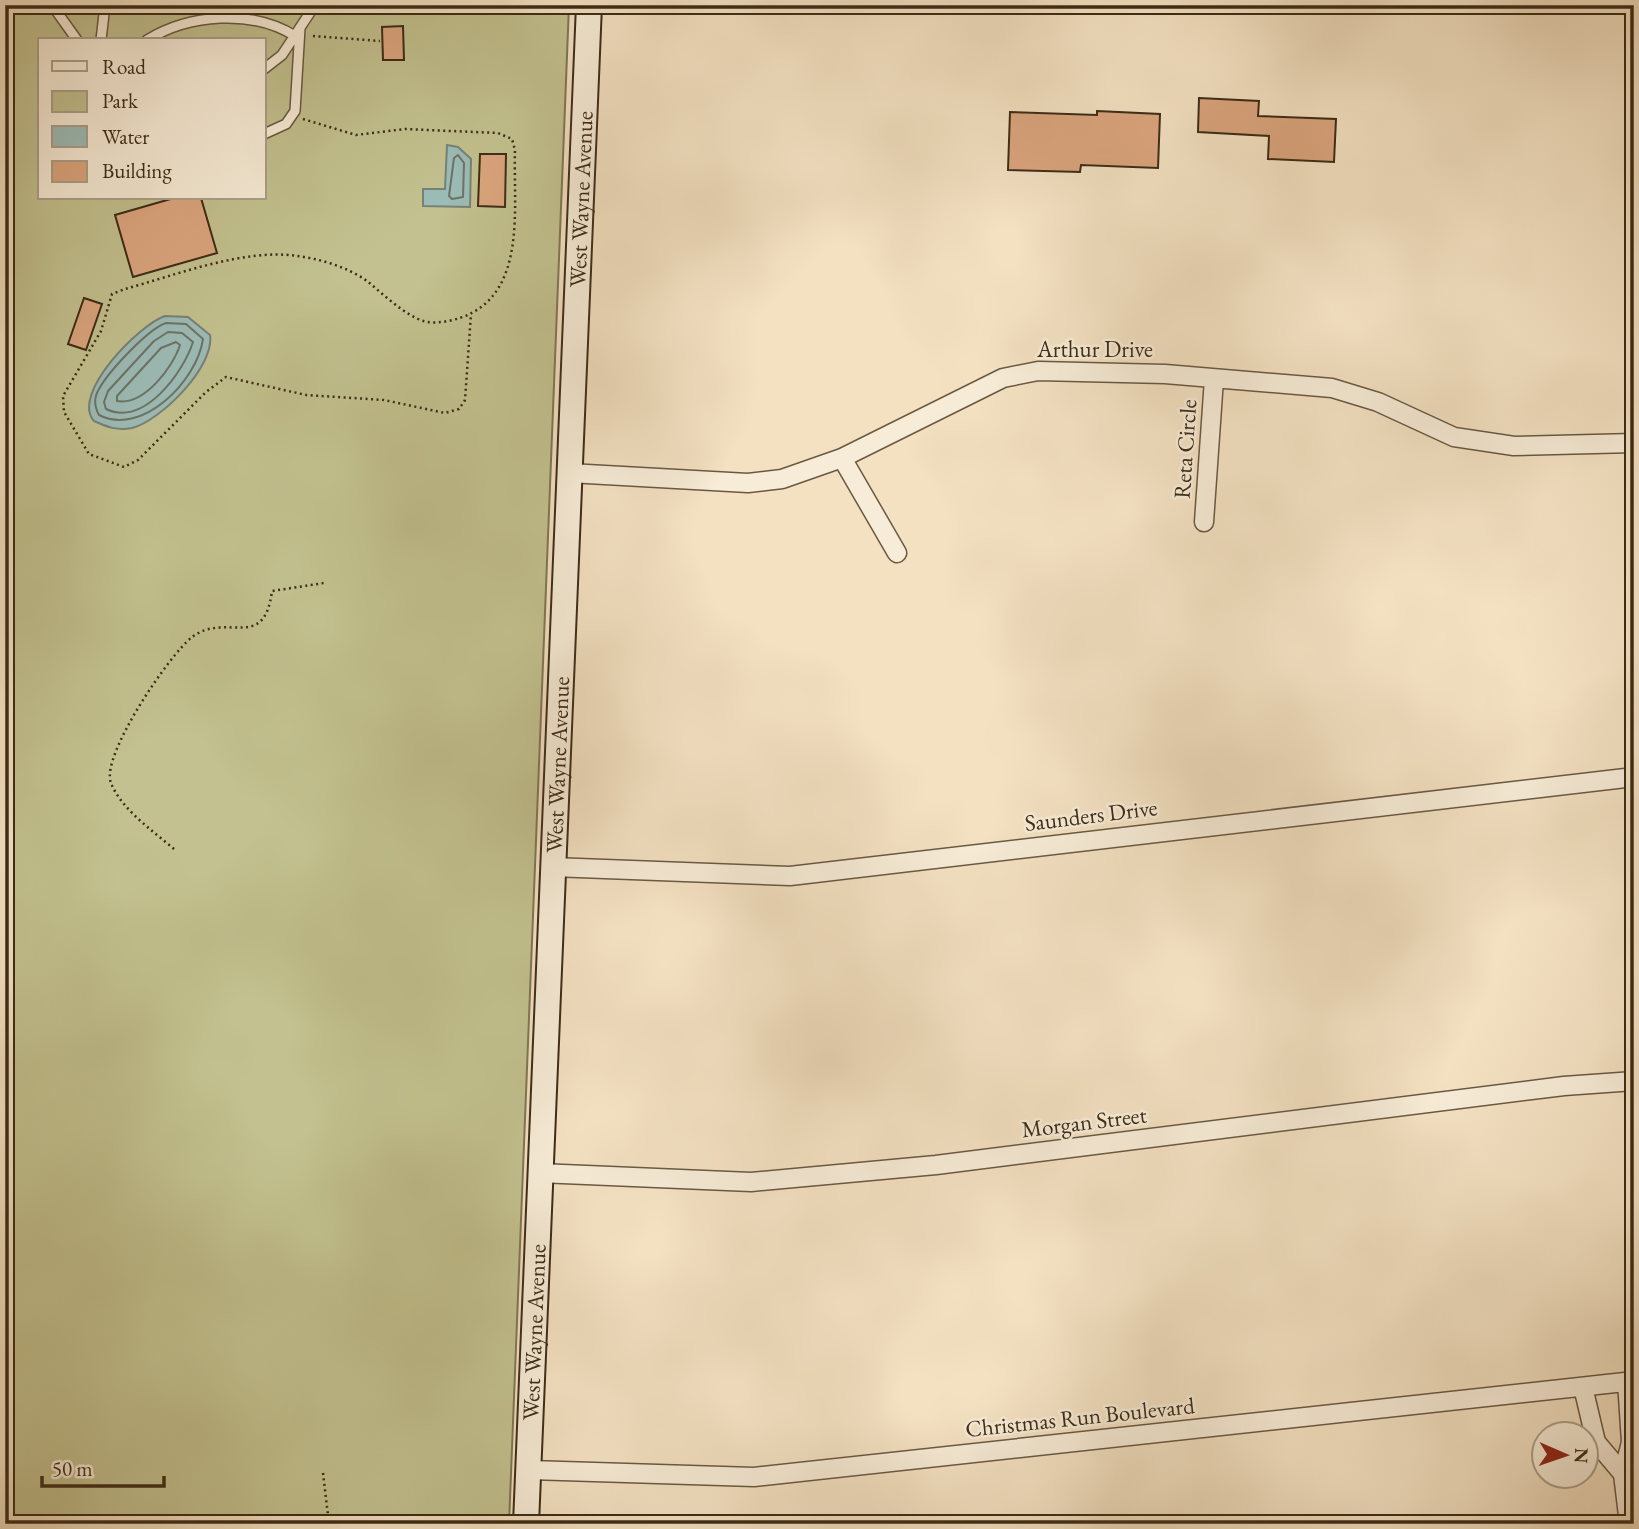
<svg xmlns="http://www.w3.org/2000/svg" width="1639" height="1529" font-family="'EB Garamond',serif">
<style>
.green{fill:#c2c18f;stroke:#7f7653;stroke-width:2;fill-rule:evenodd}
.water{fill:#9cbcb7;stroke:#768277;stroke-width:2}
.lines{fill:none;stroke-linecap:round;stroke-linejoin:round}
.shore{stroke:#6c7467;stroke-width:2}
.building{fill:#dba57e;stroke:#3c2c17;stroke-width:2}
.lane-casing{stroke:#6a5942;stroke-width:12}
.street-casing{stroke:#6a5942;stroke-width:21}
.secondary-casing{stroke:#3c2c17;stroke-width:28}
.path{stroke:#3c2c17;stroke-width:2.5;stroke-dasharray:2 3.5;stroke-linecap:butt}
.lane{stroke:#f7ecd7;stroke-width:9}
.street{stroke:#f7ecd7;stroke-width:18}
.secondary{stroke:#f7ecd7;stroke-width:24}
.labels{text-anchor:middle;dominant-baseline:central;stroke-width:5;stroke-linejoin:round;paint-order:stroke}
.street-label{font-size:23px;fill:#3c2c17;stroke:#f7ecd7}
</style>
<rect width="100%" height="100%" fill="#f3e1c2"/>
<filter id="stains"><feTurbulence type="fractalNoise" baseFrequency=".00286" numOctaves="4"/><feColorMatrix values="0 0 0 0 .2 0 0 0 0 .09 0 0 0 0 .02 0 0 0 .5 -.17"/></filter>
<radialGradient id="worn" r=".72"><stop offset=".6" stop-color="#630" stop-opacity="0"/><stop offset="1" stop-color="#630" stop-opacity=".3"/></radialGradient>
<path class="green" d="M 5,5 L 569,5 L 509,1524 L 5,1524 ZM 40,40 L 264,40 L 264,198 L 40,198 Z"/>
<path class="water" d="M 447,145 L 458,147 L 471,159 L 470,207 L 423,206 L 423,189 L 445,189 Z
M 165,316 L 188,317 L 210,335 C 215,367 160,421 132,428 C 118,431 107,427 94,421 C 70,394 140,324 165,316 Z"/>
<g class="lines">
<path class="shore" d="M 458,155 L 464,163 L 463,197 L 452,199 L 449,196 L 454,158 Z
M 166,323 L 186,324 L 203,339 C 197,381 142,437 99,415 C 94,406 94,397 99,389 C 109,371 148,329 166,323 Z
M 168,332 L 182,333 L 193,342 C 183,373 144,427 106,409 L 104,402 L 108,391 L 154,341 Z
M 176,342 L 180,345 C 173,367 144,406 117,401 L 117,396 L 161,348 Z"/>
</g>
<path class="building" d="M 403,26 L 404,60 L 383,60 L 382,27 Z
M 1199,98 L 1259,101 L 1258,116 L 1336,119 L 1334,162 L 1268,159 L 1269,136 L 1198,132 Z
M 1097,111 L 1160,114 L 1158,168 L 1081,165 L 1080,172 L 1008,170 L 1010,112 L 1097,115 Z
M 480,154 L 506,154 L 505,207 L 478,206 Z
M 174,198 L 201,198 L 217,253 L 133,277 L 115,215 Z
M 84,298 L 102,304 L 86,350 L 68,344 Z"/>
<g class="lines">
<defs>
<path id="lane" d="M 52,5 L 77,40
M 101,40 L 105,5
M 147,40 C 189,14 252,9 295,36
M 264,69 L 282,55 L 315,5
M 264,134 L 286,124 L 295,111 L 300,28"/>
<path id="street" d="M 842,458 L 897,553
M 569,473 L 748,483 L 782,479 L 842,458 L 1003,378 L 1038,371 L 1165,374 L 1332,388 L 1378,402 L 1454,437 L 1514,446 L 1634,443
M 1204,522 L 1214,379
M 552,867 L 790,876 L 1634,777
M 539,1173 L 751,1182 L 936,1165 L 1564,1086 L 1634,1081
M 1627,1382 L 1631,1442 L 1623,1474 L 1629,1524
M 1583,1387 L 1596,1442 L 1623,1474
M 530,1470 L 754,1477 L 1634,1381"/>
<g id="secondary">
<path id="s1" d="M 526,1524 L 589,5"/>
</g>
</defs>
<use href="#lane" class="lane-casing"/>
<use href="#street" class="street-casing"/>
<use href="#secondary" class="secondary-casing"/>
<path class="path" d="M 313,36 L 380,41
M 303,119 L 356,135 L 405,129 L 498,133 L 512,139 L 515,150 C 513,208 528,295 460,318 C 447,322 430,325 418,319 C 399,310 383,294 367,281 C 347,267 321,259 297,256 C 245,248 176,275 125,289 L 112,294 L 101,331 L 63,396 L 64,412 L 89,454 L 124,467 L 138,460 L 206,392 L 226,377 L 306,395 L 384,400 L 445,413 L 459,409 L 465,400 L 471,314
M 174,849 C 153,831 121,809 111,783 C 100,756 170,654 192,637 C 227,611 264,653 272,591 L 324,583
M 323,1473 L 329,1524"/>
<use href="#lane" class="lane"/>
<use href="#street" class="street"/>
<use href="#secondary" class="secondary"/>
</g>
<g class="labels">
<g class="street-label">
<text stroke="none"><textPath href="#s1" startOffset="1326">West Wayne Avenue</textPath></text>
<text x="1095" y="349">Arthur Drive</text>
<text transform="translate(1185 449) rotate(-86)">Reta Circle</text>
<text stroke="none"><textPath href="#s1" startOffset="760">West Wayne Avenue</textPath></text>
<text transform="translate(1091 815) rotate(-7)">Saunders Drive</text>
<text transform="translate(1084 1122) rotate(-7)">Morgan Street</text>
<text stroke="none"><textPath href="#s1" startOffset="192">West Wayne Avenue</textPath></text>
<text transform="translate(1080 1417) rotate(-6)">Christmas Run Boulevard</text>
</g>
</g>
<rect width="1639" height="1529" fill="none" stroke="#f3e1c2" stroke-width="28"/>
<rect x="7" y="7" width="1625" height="1515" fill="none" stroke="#3c2c17" stroke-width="3.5"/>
<rect x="14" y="14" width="1611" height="1501" fill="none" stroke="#3c2c17" stroke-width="2"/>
<rect x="38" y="38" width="228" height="161" fill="#f7ecd7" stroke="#ac9f8a" stroke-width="2"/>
<rect x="52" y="61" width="35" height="10" fill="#f7ecd7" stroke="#ac9f8a" stroke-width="2"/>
<text x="102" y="74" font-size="21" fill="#3c2c17">Road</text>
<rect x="52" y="91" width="35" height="21" fill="#c2c18f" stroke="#ac9f8a" stroke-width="2"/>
<text x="102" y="108" font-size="21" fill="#3c2c17">Park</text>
<rect x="52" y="126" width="35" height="21" fill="#9cbcb7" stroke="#ac9f8a" stroke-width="2"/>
<text x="102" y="144" font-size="21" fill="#3c2c17">Water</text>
<rect x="52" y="161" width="35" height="21" fill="#dba57e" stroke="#ac9f8a" stroke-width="2"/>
<text x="102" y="178" font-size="21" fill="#3c2c17">Building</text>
<g transform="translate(1565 1455) rotate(92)"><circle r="33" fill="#f7ecd7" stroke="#ac9f8a" stroke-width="2"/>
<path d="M0-5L12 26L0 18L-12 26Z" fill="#8f2418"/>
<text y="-10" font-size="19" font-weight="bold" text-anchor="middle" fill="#3c2c17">N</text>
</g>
<path d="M42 1476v10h122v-10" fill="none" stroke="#3c2c17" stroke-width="3.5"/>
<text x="52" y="1476" font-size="21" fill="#3c2c17" stroke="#f7ecd7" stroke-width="5" paint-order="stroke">50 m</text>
<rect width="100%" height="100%" filter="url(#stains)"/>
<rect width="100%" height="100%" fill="url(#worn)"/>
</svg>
